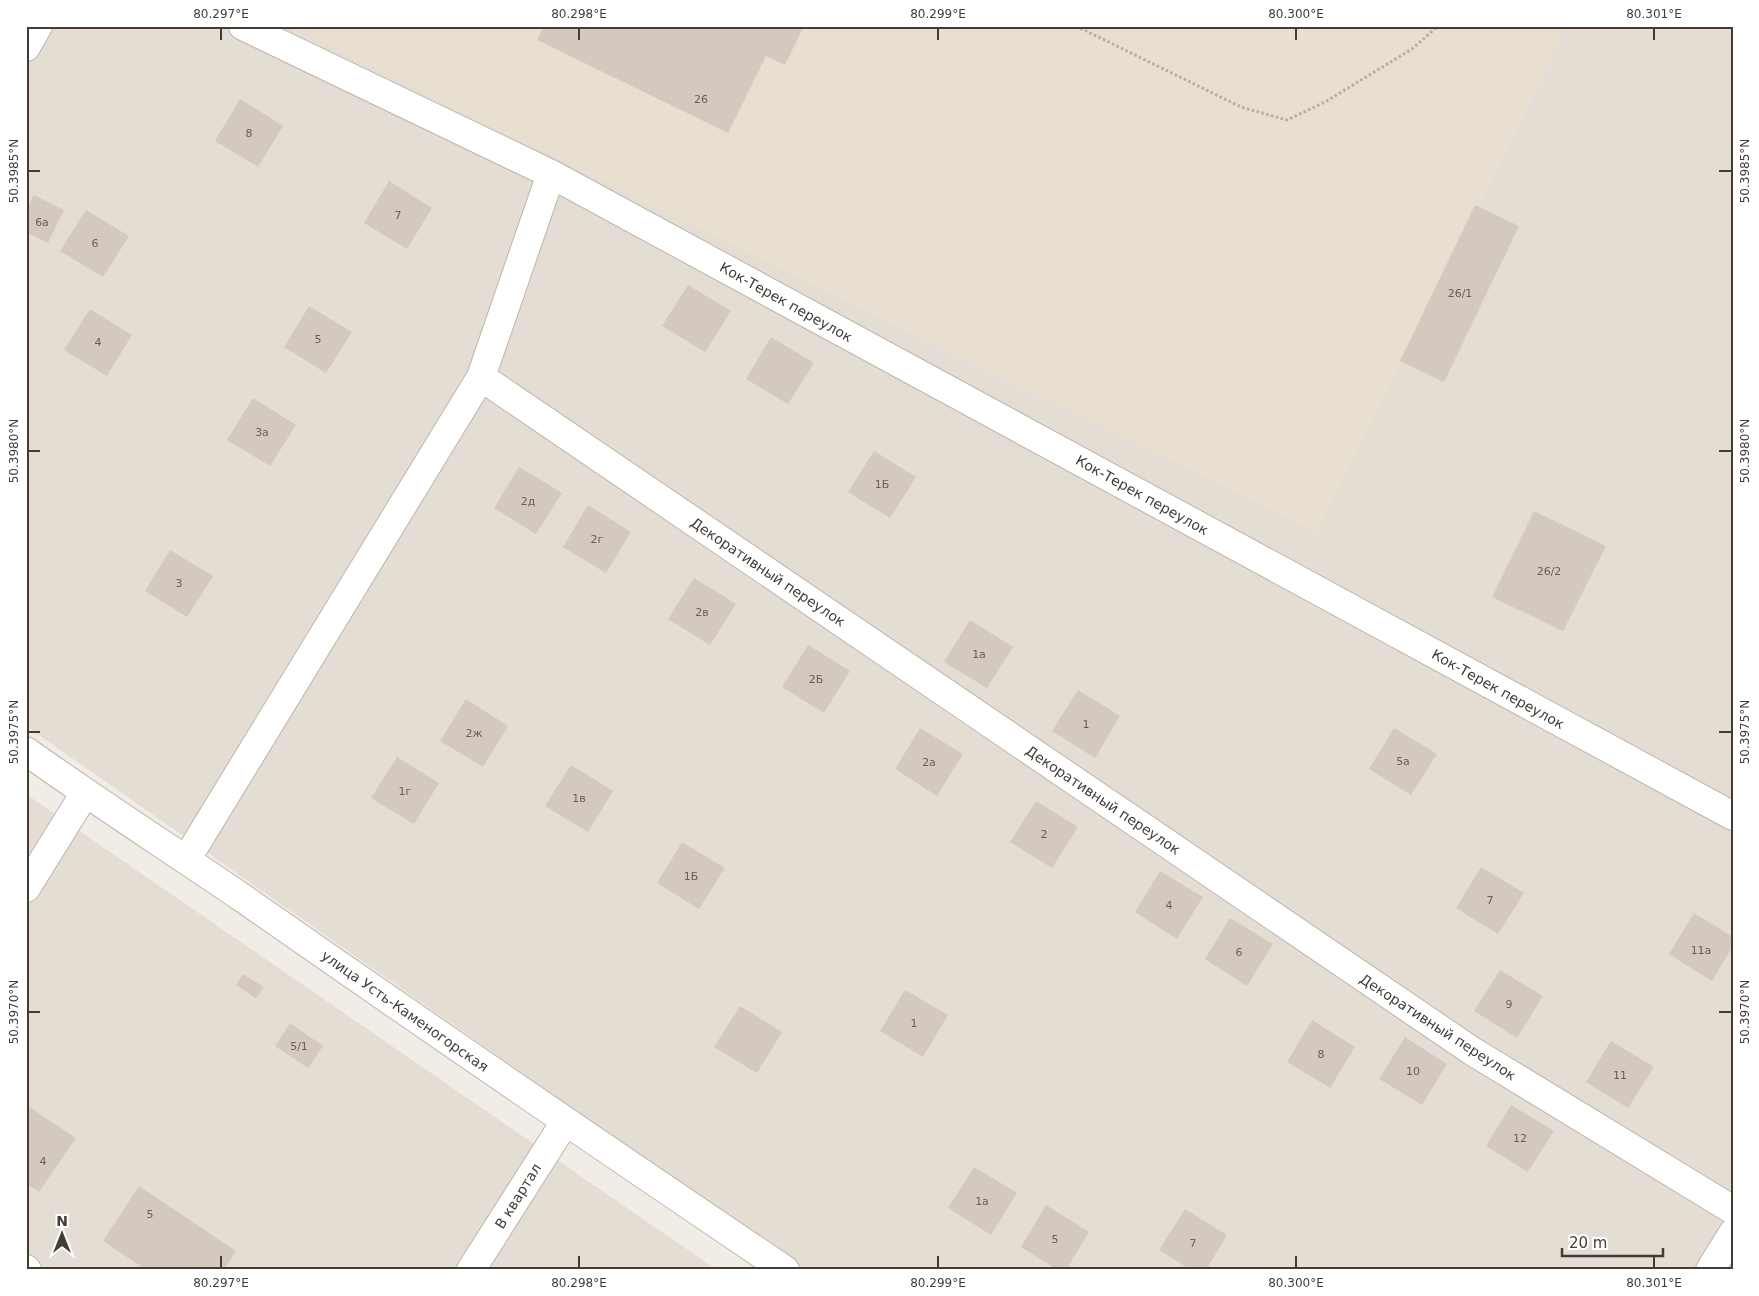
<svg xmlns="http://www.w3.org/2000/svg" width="1759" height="1296" font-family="'DejaVu Sans',sans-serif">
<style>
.residential{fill:#e4ddd3}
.education{fill:#e8dfd0}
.building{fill:#d4c9be}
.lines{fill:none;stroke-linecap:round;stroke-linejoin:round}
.minor-casing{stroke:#beb5ac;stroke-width:30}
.path{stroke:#bbad9b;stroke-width:3;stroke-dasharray:2.5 2.5;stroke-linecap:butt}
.minor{stroke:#fff;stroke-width:28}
.ticks{fill:none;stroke:#423c35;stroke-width:2}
.labels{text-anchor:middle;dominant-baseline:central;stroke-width:4.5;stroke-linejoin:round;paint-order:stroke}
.number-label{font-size:11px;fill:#665f57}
.street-label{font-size:14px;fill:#423c35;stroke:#fff}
.neatline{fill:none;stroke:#423c35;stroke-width:2}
.ticks-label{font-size:12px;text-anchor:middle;fill:#423c35}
</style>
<rect width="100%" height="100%" fill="#f1ece5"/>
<path class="residential" d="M 26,26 L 1733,26 L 1733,1270 L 804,1270 L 26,726 Z
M 26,794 L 717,1270 L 26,1270 Z"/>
<path class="education" d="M 287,26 L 1567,26 L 1317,532 Z"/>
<path class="building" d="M 544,26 L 804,26 L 785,65 L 766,56 L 728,133 L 537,40 Z
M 240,99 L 283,126 L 258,167 L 215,141 Z
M 389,181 L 432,208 L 407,249 L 364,223 Z
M 34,195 L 64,210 L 48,243 L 26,232 L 26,211 Z
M 1475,205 L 1519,226 L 1444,382 L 1400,361 Z
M 86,210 L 129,236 L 103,277 L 60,251 Z
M 688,285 L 731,311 L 705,352 L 662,326 Z
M 309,306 L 352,332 L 326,373 L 284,347 Z
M 90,309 L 132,335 L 107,376 L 64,350 Z
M 771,337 L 814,363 L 788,404 L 746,379 Z
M 253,398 L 296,425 L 270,466 L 227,440 Z
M 874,451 L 916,477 L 890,518 L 848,492 Z
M 519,467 L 562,493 L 536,534 L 494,508 Z
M 588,505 L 631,532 L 606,573 L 563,547 Z
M 1534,511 L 1606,546 L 1563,631 L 1492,597 Z
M 170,550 L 213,576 L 187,617 L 145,591 Z
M 694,578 L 736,604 L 710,645 L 668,619 Z
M 970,620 L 1013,647 L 987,688 L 944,662 Z
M 808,645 L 850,671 L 824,713 L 782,687 Z
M 1078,690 L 1120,716 L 1095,758 L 1052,731 Z
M 466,699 L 508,726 L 483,767 L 440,741 Z
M 920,728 L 963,754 L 937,796 L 895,769 Z
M 1394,728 L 1437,754 L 1411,795 L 1369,769 Z
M 397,757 L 439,783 L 414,824 L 371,798 Z
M 571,765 L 613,791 L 588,832 L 545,806 Z
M 1036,801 L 1078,827 L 1052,868 L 1010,842 Z
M 682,842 L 725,868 L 699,909 L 657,883 Z
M 1481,867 L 1524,893 L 1498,934 L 1456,908 Z
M 1160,871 L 1203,897 L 1177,939 L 1135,912 Z
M 1694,913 L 1733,937 L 1733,946 L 1712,981 L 1669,954 Z
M 1230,918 L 1273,944 L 1247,986 L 1205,959 Z
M 1500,970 L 1543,996 L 1517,1038 L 1474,1011 Z
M 243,974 L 264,987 L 256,998 L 236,985 Z
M 905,990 L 948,1015 L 923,1057 L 880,1031 Z
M 740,1006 L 782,1032 L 757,1073 L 714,1047 Z
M 1312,1020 L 1355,1047 L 1330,1088 L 1287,1062 Z
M 290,1023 L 323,1046 L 308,1068 L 275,1046 Z
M 1405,1037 L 1447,1064 L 1422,1105 L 1379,1079 Z
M 1611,1041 L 1654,1067 L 1628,1108 L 1586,1082 Z
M 26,1105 L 76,1138 L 39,1192 L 26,1183 Z
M 1511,1105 L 1554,1131 L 1528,1172 L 1486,1146 Z
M 974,1167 L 1017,1193 L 991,1235 L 948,1208 Z
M 139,1186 L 236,1251 L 224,1270 L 146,1270 L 103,1241 Z
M 1046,1205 L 1089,1232 L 1066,1270 L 1058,1270 L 1021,1247 Z
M 1185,1209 L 1227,1235 L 1206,1270 L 1191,1270 L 1159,1250 Z"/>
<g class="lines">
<defs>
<path id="minor" d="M 26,47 L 38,26
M 551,174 L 1733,816
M 481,377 L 1472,1051 L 1733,1210
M 26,751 C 97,802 171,849 244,899 C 423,1024 604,1148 785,1270
M 186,860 L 481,377 L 551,174 L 243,26
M 26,888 L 85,793
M 26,1269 L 27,1270
M 471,1270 L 565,1122
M 1710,1270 L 1733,1233"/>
</defs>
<use href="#minor" class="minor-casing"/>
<path class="path" d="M 1076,26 L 1241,107 L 1287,120 L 1325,102 L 1412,49 L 1438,26"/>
<use href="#minor" class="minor"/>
</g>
<path class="ticks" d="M 221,28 L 221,40M 579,28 L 579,40M 938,28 L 938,40M 1296,28 L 1296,40M 1654,28 L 1654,40M 28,171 L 40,171M 1719,171 L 1732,171M 28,451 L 40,451M 1719,451 L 1732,451M 28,732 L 40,732M 1719,732 L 1732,732M 28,1012 L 40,1012M 1719,1012 L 1732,1012M 221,1256 L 221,1268M 579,1256 L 579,1268M 938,1256 L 938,1268M 1296,1256 L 1296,1268M 1654,1256 L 1654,1268"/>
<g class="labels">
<g class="number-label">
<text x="701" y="99">26</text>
<text x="249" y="133">8</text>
<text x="398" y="215">7</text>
<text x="42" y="222">6а</text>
<text x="95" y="243">6</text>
<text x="1460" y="293">26/1</text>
<text x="318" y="339">5</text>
<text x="98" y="342">4</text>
<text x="262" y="432">3а</text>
<text x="882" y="484">1Б</text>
<text x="528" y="501">2д</text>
<text x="597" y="539">2г</text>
<text x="1549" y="571">26/2</text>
<text x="179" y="583">3</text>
<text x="702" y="612">2в</text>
<text x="979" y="654">1а</text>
<text x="816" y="679">2Б</text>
<text x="1086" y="724">1</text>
<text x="474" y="733">2ж</text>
<text x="1403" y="761">5а</text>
<text x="929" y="762">2а</text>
<text x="405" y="791">1г</text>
<text x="579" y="798">1в</text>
<text x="1044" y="834">2</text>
<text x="691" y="876">1Б</text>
<text x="1490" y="900">7</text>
<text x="1169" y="905">4</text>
<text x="1701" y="950">11а</text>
<text x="1239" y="952">6</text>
<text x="1509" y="1004">9</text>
<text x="914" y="1023">1</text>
<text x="299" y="1046">5/1</text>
<text x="1321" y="1054">8</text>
<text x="1413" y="1071">10</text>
<text x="1620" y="1075">11</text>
<text x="1520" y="1138">12</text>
<text x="43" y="1161">4</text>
<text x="982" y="1201">1а</text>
<text x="150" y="1214">5</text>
<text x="1055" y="1239">5</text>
<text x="1193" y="1243">7</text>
</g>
<g class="street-label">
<text transform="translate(786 302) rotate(29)">Кок-Терек переулок</text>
<text transform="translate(1142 495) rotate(29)">Кок-Терек переулок</text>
<text transform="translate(768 572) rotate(34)">Декоративный переулок</text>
<text transform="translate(1498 689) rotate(29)">Кок-Терек переулок</text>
<text transform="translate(1103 800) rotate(34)">Декоративный переулок</text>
<text transform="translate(405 1011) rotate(35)">улица Усть-Каменогорская</text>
<text transform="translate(1438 1027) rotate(33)">Декоративный переулок</text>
<text transform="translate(518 1196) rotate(-58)">В квартал</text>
</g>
</g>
<rect width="1759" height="1296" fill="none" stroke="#ffffff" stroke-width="55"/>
<g transform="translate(62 1234)" stroke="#ffffff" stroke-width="4" paint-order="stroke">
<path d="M0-4L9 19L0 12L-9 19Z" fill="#423c35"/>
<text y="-8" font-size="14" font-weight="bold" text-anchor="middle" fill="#423c35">N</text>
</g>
<path d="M1562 1248v8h101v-8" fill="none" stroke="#423c35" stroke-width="2.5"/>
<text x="1569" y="1248" font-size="15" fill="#423c35" stroke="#ffffff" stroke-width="4" paint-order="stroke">20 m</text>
<rect x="28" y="28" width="1704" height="1240" class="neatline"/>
<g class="ticks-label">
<text x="221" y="18">80.297°E</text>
<text x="579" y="18">80.298°E</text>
<text x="938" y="18">80.299°E</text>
<text x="1296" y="18">80.300°E</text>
<text x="1654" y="18">80.301°E</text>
<text transform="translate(14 171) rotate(-90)" y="4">50.3985°N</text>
<text transform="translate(1745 171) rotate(-90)" y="4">50.3985°N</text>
<text transform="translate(14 451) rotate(-90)" y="4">50.3980°N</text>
<text transform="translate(1745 451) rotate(-90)" y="4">50.3980°N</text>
<text transform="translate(14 732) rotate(-90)" y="4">50.3975°N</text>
<text transform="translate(1745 732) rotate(-90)" y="4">50.3975°N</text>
<text transform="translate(14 1012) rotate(-90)" y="4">50.3970°N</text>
<text transform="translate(1745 1012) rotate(-90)" y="4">50.3970°N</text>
<text x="221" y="1287">80.297°E</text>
<text x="579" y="1287">80.298°E</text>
<text x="938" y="1287">80.299°E</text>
<text x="1296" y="1287">80.300°E</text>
<text x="1654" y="1287">80.301°E</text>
</g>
</svg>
